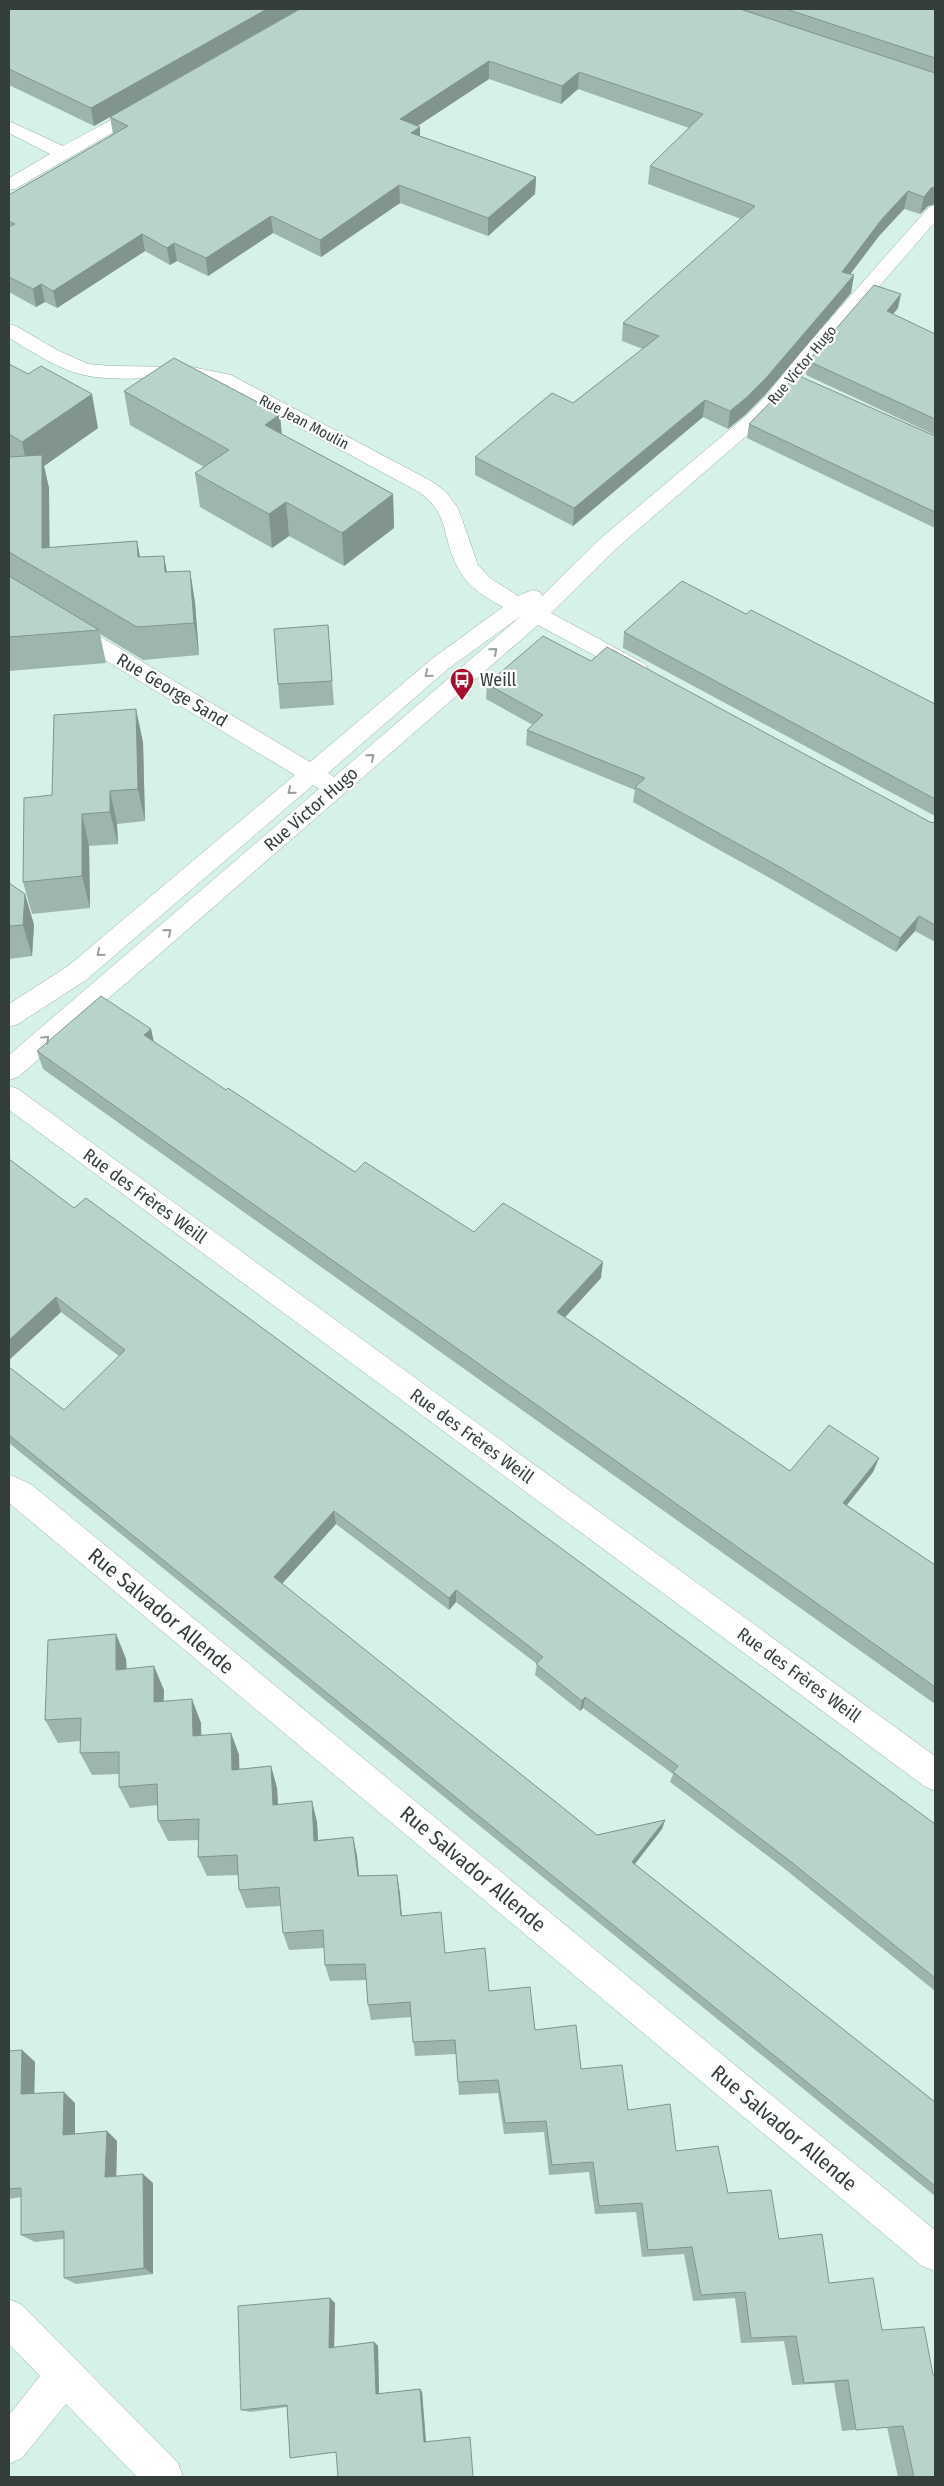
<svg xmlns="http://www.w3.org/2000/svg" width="944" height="2486" font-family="'Fira Sans Condensed',sans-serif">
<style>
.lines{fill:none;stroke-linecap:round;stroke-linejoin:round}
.minor-casing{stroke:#94aea7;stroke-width:1}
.minor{fill:#fff;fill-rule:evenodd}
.wall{fill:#9eb5af}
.shaded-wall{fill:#81948e}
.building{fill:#b8d3cb;stroke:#81948e}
.oneway{stroke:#9a9f9d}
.labels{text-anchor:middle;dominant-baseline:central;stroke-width:4.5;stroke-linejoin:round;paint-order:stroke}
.far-street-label{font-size:15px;fill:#343f3b;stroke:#fff}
.poi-label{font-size:18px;fill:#343f3b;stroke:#fff;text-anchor:start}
.street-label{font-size:18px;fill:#343f3b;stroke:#fff}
.near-street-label{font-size:21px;fill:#343f3b;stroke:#fff}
</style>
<rect width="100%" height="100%" fill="#d5f1e8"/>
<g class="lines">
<defs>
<path id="minor" d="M 144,102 L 150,103 L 153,107 L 150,111 L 15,189 L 9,190 L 9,178 L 50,154 L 9,133 L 9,121 L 63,146 Z
M 935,205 L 935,222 L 815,360 L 779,405 L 760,424 L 617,548 L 551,613 L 645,664 L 648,669 L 645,674 L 637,677 L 629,674 L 538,625 L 18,1077 L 9,1080 L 9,1055 L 319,789 L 313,785 L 86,980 L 18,1024 L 9,1027 L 9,1004 L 68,966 L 295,775 L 9,602 L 9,585 L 17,587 L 310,762 L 433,658 L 503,607 C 485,597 466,586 457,566 C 441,535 451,516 419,492 L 217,383 C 177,373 136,382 95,377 C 63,373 36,354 9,338 L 9,324 L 16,326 L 57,350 L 88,364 L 111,366 L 192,367 L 231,375 L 433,482 L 446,492 L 458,508 L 478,565 L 490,578 L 518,596 L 532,590 L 540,592 L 542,596 L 601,538 L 746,416 L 765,397 L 801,352 L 929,207 ZM 521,616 L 334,777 L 328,773 L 449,668 Z
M 9,1086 L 18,1089 L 935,1756 L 935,1791 L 924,1786 L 9,1110 Z
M 9,1474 L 32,1485 L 935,2230 L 935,2271 L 922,2266 L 9,1503 Z
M 9,2299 L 22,2305 L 178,2463 L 183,2477 L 137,2477 L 66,2404 L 22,2458 L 9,2464 L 9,2415 L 40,2376 L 9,2344 Z"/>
</defs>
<use href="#minor" class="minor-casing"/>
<use href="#minor" class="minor"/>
</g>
<path class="wall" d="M 9,9 L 299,9 L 94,126 L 9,85 Z
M 300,9 L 935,9 L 935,204 L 928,206 L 920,214 L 904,209 L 879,236 L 850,274 L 851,293 L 764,396 L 745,415 L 728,429 L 703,417 L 573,526 L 475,475 L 475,457 L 573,403 L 643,349 L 622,341 L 623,323 L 741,219 L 648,184 L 650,166 L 689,128 L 578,89 L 561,104 L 489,79 L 417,126 L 420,127 L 420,136 L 536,177 L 535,194 L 488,236 L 400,203 L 321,257 L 273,233 L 208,276 L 177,261 L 170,265 L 145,251 L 57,308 L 45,302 L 36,307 L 9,292 L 9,195 L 113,134 L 110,117 Z
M 898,308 L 893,314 L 935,334 L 935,435 L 806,375 L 808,361 Z
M 9,364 L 98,428 L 44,466 L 49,488 L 49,548 L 137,541 L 140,557 L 167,572 L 190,571 L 195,603 L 199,655 L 143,660 L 100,634 L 106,663 L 9,671 Z
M 124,391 L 282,434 L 393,494 L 394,528 L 344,566 L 289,536 L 272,548 L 200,507 L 195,473 L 204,467 L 130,425 Z
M 749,424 L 935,436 L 935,528 L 747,438 Z
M 746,614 L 935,704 L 935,816 L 623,648 L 624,632 Z
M 328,625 L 334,705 L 280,709 L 278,684 Z
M 591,661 L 930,822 L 935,823 L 935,942 L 915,931 L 896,952 L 777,882 L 633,802 L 635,790 L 526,745 L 527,730 L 533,725 L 486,699 L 487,684 Z
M 143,742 L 145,821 L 117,824 L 118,844 L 89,846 L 90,908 L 32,914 L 23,882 L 52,795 Z
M 9,883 L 25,894 L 34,925 L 32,956 L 9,959 Z
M 151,1029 L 153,1041 L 226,1090 L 355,1172 L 474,1232 L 601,1278 L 565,1317 L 790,1471 L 879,1458 L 873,1472 L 847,1505 L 935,1565 L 935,1704 L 43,1069 L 37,1051 Z
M 74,1208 L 935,1824 L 935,1991 L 785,1869 L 670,1782 L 673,1774 L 583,1708 L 580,1711 L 535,1675 L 537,1664 L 456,1602 L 449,1610 L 336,1524 L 282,1584 L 597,1835 L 665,1820 L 662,1829 L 635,1864 L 935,2102 L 935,2196 L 9,1443 L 9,1367 L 64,1410 L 119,1356 L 61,1312 L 9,1360 Z
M 116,1634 L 126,1659 L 127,1669 L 164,1690 L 163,1701 L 201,1723 L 201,1736 L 231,1733 L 239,1755 L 239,1769 L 271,1766 L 277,1788 L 278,1804 L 317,1822 L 318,1840 L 353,1837 L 357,1856 L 359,1876 L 397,1875 L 402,1916 L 676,2151 L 728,2193 L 882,2330 L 935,2477 L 898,2477 L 887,2427 L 842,2431 L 834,2383 L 792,2385 L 784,2341 L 741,2343 L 735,2298 L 693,2301 L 684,2254 L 642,2257 L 636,2212 L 595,2214 L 589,2172 L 549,2175 L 544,2132 L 504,2134 L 498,2093 L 459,2095 L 456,2054 L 415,2056 L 411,2017 L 371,2020 L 368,2005 L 366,1980 L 330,1981 L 325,1965 L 324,1948 L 289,1950 L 283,1933 L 281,1906 L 246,1908 L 239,1890 L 238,1875 L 207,1876 L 198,1857 L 199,1840 L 168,1841 L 158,1821 L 157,1805 L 130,1808 L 119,1787 L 119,1774 L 92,1775 L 80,1753 L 80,1741 L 58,1743 L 45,1720 Z
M 22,2050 L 35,2062 L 34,2093 L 75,2103 L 75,2134 L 107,2131 L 117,2141 L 116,2177 L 153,2183 L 153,2274 L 76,2284 L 64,2278 L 64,2239 L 35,2242 L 21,2235 L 21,2197 L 9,2199 L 9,2051 Z
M 335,2303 L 334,2347 L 374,2342 L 378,2346 L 379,2394 L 420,2389 L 422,2392 L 426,2442 L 297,2457 L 290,2458 L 287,2407 L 250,2412 L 241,2410 Z"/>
<path class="shaded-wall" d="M 267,9 L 299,9 L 94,126 L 91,108 Z
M 489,61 L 489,79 L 401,137 L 400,119 Z
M 579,72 L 578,89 L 561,104 L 562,86 Z
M 420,127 L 420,145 L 411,133 Z
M 536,177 L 535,194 L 488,236 L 488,218 Z
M 399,185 L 400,203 L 321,257 L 320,240 Z
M 935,187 L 935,204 L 928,206 L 920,214 L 924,197 L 931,188 Z
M 908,191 L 904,209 L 879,236 L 839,289 L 842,272 L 882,219 Z
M 271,216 L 273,233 L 208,276 L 206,258 Z
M 142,234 L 145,251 L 57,308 L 53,291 Z
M 174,243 L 177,261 L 170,265 L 167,248 Z
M 854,275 L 851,293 L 764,396 L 745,415 L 728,429 L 730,411 Z
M 41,284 L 45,302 L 36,307 L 33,289 Z
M 901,294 L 898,308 L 884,325 L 887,311 Z
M 92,394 L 98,428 L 44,466 L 49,488 L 50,576 L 42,548 L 29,476 L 22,442 Z
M 705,400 L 703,417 L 573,526 L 574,508 Z
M 280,414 L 283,448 L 265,425 Z
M 393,494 L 394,528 L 344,566 L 342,533 Z
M 286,502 L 289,536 L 272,548 L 269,514 Z
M 137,541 L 143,574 L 138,557 Z
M 164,556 L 170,588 L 165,572 Z
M 190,571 L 195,603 L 199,655 L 194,623 Z
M 136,709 L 143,742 L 145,821 L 138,789 Z
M 110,791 L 117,824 L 118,844 L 110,812 Z
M 82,814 L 89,846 L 90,908 L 82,876 Z
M 25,894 L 34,925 L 32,956 L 23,925 Z
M 919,916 L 915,931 L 896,952 L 900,938 Z
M 151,1029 L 155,1047 L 144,1035 Z
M 603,1262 L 601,1278 L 556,1327 L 557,1312 Z
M 56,1297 L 61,1312 L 9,1360 L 9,1340 Z
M 879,1458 L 873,1472 L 838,1516 L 843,1503 Z
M 334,1511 L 336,1524 L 277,1589 L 274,1577 Z
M 456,1590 L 456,1602 L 449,1610 L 449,1598 Z
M 116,1634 L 126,1659 L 127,1694 L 116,1670 Z
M 154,1666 L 164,1690 L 163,1725 L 154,1702 Z
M 585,1697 L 583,1708 L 580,1711 L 582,1701 Z
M 192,1699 L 201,1723 L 202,1759 L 193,1736 Z
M 231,1733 L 239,1755 L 240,1791 L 232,1770 Z
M 271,1766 L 277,1788 L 279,1825 L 273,1805 Z
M 312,1801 L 317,1822 L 319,1860 L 314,1841 Z
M 665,1820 L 662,1829 L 630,1870 L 632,1862 Z
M 353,1837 L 357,1856 L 361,1895 L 358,1876 Z
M 397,1875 L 400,1893 L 403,1933 L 401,1916 Z
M 22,2050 L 35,2062 L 34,2104 L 21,2094 Z
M 64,2092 L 75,2103 L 75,2144 L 63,2135 Z
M 107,2131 L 117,2141 L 116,2186 L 105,2177 Z
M 143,2174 L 153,2183 L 153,2274 L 144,2268 Z
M 330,2298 L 335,2303 L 334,2351 L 329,2348 Z
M 374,2342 L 378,2346 L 379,2396 L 376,2394 Z
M 420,2389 L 422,2392 L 426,2443 L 424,2442 Z"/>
<path class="building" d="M 9,9 L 267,9 L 91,108 L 9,69 Z
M 300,9 L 740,9 L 935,73 L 935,187 L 931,188 L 924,197 L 908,191 L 882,219 L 842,272 L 854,275 L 766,378 L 747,397 L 730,411 L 705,400 L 574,508 L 475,457 L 552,393 L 573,403 L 659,336 L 623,323 L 755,206 L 650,166 L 703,114 L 579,72 L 562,86 L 489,61 L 400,119 L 420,127 L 411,133 L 536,177 L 488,218 L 399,185 L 320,240 L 271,216 L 206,258 L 174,243 L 167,248 L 142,234 L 53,291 L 41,284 L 33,289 L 9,277 L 9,227 L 15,224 L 9,221 L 9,195 L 128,126 L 110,117 Z
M 786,9 L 935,9 L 935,58 Z
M 874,285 L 901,294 L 887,311 L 935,334 L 935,419 L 808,361 Z
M 174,358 L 280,414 L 265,425 L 393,494 L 342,533 L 286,502 L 269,514 L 195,473 L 229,450 L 124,391 Z
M 9,364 L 28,374 L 41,366 L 92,394 L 22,442 L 9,434 Z
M 797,375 L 935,436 L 935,512 L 749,424 Z
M 42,455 L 42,548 L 137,541 L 138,557 L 164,556 L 165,572 L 190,571 L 194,623 L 137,627 L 9,552 L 9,457 Z
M 9,576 L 99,630 L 9,637 Z
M 682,581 L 746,614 L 751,610 L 935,704 L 935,799 L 624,632 Z
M 328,625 L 332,681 L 278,684 L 274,629 Z
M 543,636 L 591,661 L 607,647 L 930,822 L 935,823 L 935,925 L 919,916 L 900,938 L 780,867 L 635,787 L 645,778 L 527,730 L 543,715 L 487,684 Z
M 136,709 L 138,789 L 110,791 L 110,812 L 82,814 L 82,876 L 23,882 L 24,798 L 52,795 L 54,715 Z
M 9,883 L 25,894 L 23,925 L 9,926 Z
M 101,996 L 151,1029 L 144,1035 L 226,1090 L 228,1088 L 355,1172 L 365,1162 L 474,1232 L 503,1203 L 603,1262 L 557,1312 L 790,1471 L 829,1425 L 879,1458 L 843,1503 L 935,1565 L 935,1687 L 37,1051 Z
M 9,1159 L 74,1208 L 86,1198 L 935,1824 L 935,1978 L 790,1861 L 673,1772 L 678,1766 L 585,1697 L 582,1701 L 536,1664 L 543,1657 L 456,1590 L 449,1598 L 334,1511 L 274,1577 L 597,1835 L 665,1820 L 632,1862 L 935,2102 L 935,2186 L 9,1435 L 9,1367 L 64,1410 L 125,1350 L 56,1297 L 9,1340 Z
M 116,1634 L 116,1670 L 154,1666 L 154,1702 L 192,1699 L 193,1736 L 231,1733 L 232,1770 L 271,1766 L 273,1805 L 312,1801 L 314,1841 L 353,1837 L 358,1876 L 397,1875 L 401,1916 L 441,1912 L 445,1953 L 485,1948 L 489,1991 L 530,1987 L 535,2030 L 576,2025 L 581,2069 L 622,2065 L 628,2110 L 670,2104 L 676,2151 L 718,2146 L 728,2193 L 771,2190 L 779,2239 L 822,2234 L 829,2283 L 873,2278 L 882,2330 L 924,2327 L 933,2375 L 935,2375 L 935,2477 L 914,2477 L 903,2426 L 856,2430 L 848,2380 L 804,2383 L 796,2336 L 751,2338 L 745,2292 L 701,2295 L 692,2247 L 648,2250 L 642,2203 L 599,2206 L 593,2162 L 552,2165 L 546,2121 L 505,2123 L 498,2080 L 458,2082 L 455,2040 L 413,2042 L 410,2002 L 368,2005 L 365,1964 L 325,1965 L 323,1930 L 283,1933 L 279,1887 L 239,1890 L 237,1855 L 198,1857 L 199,1819 L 158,1821 L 157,1784 L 119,1787 L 119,1752 L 80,1753 L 81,1718 L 45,1720 L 48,1640 Z
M 22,2050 L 21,2094 L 64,2092 L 63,2135 L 107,2131 L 105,2177 L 143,2174 L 144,2268 L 64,2278 L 64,2231 L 21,2235 L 21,2188 L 9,2189 L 9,2051 Z
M 330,2298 L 329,2348 L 374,2342 L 376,2394 L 420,2389 L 424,2442 L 470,2437 L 473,2477 L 338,2477 L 336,2452 L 290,2458 L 287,2405 L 241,2410 L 238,2306 Z"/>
<defs><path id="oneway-chevron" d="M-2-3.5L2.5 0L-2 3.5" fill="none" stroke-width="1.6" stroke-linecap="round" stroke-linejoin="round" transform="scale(1.25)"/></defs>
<g class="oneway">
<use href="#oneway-chevron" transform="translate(494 651) rotate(-41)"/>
<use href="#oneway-chevron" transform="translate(428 674) rotate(140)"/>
<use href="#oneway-chevron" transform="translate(371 757) rotate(-41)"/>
<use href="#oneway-chevron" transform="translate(291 791) rotate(140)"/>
<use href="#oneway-chevron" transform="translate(168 932) rotate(-41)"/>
<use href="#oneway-chevron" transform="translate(100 953) rotate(140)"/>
<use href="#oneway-chevron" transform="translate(46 1039) rotate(-45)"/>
</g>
<defs>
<symbol id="bus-pin" viewBox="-11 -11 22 30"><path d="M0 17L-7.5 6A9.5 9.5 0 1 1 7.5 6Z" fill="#a60c2b" stroke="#fff"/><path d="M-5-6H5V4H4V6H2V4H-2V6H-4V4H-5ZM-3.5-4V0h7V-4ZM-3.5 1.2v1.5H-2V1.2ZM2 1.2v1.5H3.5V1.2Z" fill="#fff"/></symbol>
</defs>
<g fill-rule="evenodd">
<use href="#bus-pin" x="448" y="666" width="28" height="38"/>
</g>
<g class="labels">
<g class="far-street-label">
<text transform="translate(802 365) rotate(-50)">Rue Victor Hugo</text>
<text transform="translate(304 422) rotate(28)">Rue Jean Moulin</text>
</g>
<g class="poi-label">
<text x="480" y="680">Weill</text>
</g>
<g class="street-label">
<text transform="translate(172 690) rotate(31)">Rue George Sand</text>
<text transform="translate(311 809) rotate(-41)">Rue Victor Hugo</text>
<text transform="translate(145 1196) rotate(36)">Rue des Frères Weill</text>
<text transform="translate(472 1436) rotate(36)">Rue des Frères Weill</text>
<text transform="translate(799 1675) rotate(36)">Rue des Frères Weill</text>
</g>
<g class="near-street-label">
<text transform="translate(161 1611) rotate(40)">Rue Salvador Allende</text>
<text transform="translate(473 1869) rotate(40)">Rue Salvador Allende</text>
<text transform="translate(784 2128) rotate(40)">Rue Salvador Allende</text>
</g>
</g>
<rect width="944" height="2486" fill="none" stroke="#343f3b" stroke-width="20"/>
</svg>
